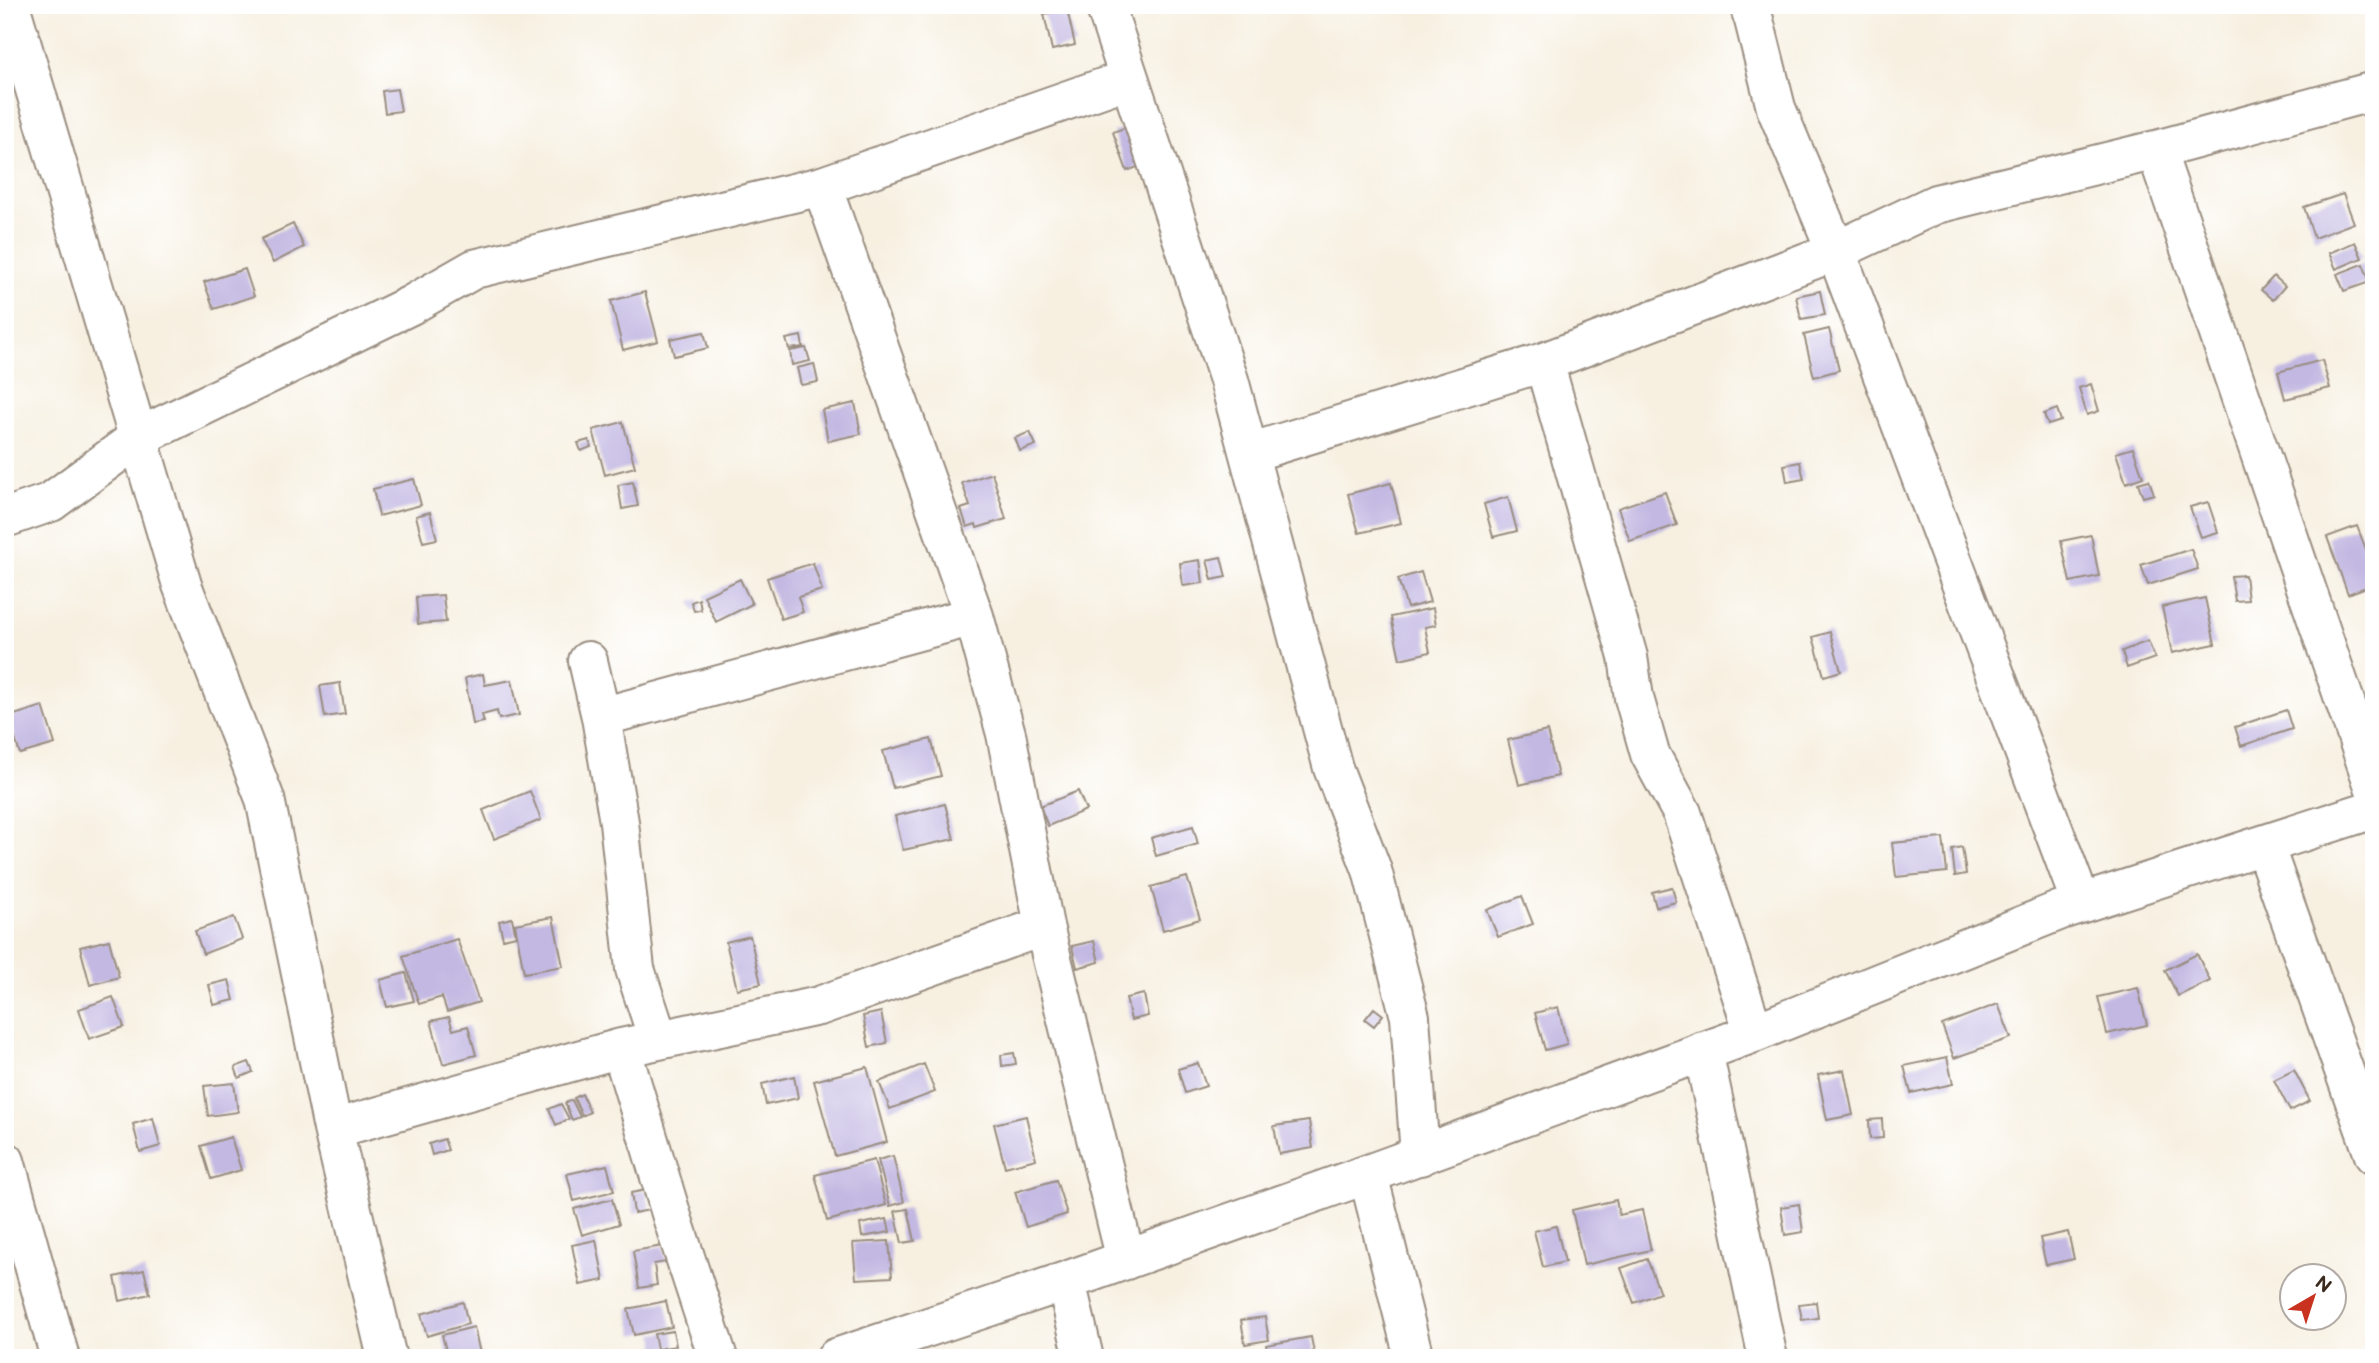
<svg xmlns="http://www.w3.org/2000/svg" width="2379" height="1363" font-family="'Balsamiq Sans',sans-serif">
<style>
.building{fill:#c2b8e2}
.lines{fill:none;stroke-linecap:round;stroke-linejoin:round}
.minor-casing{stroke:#998d80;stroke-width:42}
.minor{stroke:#fff;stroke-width:38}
</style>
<rect width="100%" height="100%" fill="#fff"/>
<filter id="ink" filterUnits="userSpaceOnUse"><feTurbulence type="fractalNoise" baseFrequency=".0143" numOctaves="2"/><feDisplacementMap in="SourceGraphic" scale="14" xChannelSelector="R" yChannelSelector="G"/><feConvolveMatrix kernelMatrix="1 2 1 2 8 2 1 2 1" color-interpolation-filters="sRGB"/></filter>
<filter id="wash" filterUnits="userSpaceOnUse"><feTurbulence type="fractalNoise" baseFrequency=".00686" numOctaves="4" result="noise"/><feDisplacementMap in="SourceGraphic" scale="28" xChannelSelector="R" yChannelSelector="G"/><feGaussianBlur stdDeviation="1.57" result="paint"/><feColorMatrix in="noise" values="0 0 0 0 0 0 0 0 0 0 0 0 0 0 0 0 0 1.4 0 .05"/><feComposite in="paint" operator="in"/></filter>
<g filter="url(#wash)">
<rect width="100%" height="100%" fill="#f7f0e1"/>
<g id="blocks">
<path class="building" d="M 1067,9 L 1075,45 L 1052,50 L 1044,14 Z
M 397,89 L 401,111 L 385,113 L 382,91 Z
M 1129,126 L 1143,165 L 1127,171 L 1113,132 Z
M 2343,194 L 2354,223 L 2314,238 L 2304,207 Z
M 293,224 L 304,247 L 273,263 L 261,239 Z
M 2355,242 L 2362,258 L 2336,269 L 2329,253 Z
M 2363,264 L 2370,282 L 2344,291 L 2337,274 Z
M 245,269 L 254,296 L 214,309 L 204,282 Z
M 2274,276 L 2285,286 L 2273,300 L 2261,290 Z
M 1820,291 L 1825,315 L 1801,319 L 1796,296 Z
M 645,292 L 658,341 L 623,350 L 611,301 Z
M 1829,329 L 1839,370 L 1814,377 L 1804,335 Z
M 704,332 L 708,348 L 674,356 L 670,339 Z
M 801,336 L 803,347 L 789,349 L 786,339 Z
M 806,348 L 810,361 L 792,365 L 790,351 Z
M 2322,360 L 2330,388 L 2285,399 L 2278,372 Z
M 814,364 L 818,382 L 801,385 L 797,368 Z
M 2091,384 L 2099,411 L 2087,415 L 2079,388 Z
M 855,403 L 861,434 L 828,441 L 822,410 Z
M 2057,409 L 2061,421 L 2048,425 L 2044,414 Z
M 623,422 L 635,467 L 605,475 L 593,430 Z
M 1030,432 L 1036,445 L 1020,451 L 1015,438 Z
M 589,440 L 591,447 L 581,451 L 578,443 Z
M 2133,448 L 2143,477 L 2126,483 L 2116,453 Z
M 1800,462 L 1804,479 L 1787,482 L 1784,465 Z
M 992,473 L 1006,519 L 977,528 L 976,524 L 967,527 L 961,509 L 970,506 L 962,483 Z
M 414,479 L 421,505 L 379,516 L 373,489 Z
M 2149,480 L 2154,494 L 2143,497 L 2138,483 Z
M 633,482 L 638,506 L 622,509 L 618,485 Z
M 1391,483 L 1401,523 L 1359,533 L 1348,494 Z
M 1665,492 L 1677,525 L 1630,541 L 1618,508 Z
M 1508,497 L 1517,531 L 1493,537 L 1484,504 Z
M 2208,502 L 2218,532 L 2201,537 L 2190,507 Z
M 430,512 L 437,539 L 423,542 L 416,516 Z
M 2357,526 L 2374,570 L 2374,584 L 2348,594 L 2327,537 Z
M 2091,535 L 2099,576 L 2070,582 L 2061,541 Z
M 2191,549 L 2198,569 L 2148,585 L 2141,565 Z
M 1221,557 L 1226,577 L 1212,580 L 1207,560 Z
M 1200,560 L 1203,583 L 1183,586 L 1180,563 Z
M 813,563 L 822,590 L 798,597 L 803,612 L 781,619 L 767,578 Z
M 1421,572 L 1430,602 L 1407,608 L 1398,579 Z
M 2245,575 L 2248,600 L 2235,601 L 2231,576 Z
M 740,579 L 752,604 L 716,622 L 704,596 Z
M 443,595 L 446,622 L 418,624 L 416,597 Z
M 2205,598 L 2215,644 L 2172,653 L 2162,607 Z
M 699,599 L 701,610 L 694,611 L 691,602 Z
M 1433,608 L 1436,625 L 1425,627 L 1430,652 L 1400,659 L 1391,617 Z
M 1830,632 L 1841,671 L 1824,676 L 1813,637 Z
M 2148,641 L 2155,658 L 2127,668 L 2122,651 Z
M 483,674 L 485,685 L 512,680 L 519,715 L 499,719 L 497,711 L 482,715 L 484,722 L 473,724 L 465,678 Z
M 340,683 L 345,714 L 325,717 L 320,686 Z
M 43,706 L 55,744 L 20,754 L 8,717 Z
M 2286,710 L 2292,729 L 2241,746 L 2235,727 Z
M 1547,731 L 1558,776 L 1519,785 L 1508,740 Z
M 931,739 L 941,776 L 893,788 L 883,751 Z
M 530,791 L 541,820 L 494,839 L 483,810 Z
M 1078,791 L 1086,810 L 1048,826 L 1040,806 Z
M 945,804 L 954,839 L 903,850 L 895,816 Z
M 1193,826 L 1198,844 L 1156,856 L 1151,838 Z
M 1943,838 L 1947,872 L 1896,877 L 1892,843 Z
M 1962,847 L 1966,874 L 1955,876 L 1952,849 Z
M 1187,877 L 1200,919 L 1163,930 L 1151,887 Z
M 1672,887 L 1676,902 L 1656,907 L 1652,892 Z
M 1522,896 L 1533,924 L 1498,937 L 1487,910 Z
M 234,917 L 242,939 L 203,954 L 195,931 Z
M 553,917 L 563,966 L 524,973 L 515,924 Z
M 512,918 L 516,936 L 503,939 L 499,921 Z
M 750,936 L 761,984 L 737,989 L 726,942 Z
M 457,939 L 479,1002 L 447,1012 L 442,997 L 419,1004 L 403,956 Z
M 109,940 L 119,977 L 90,985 L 80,947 Z
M 1094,941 L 1099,962 L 1077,968 L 1072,946 Z
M 2197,954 L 2210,981 L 2178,996 L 2165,970 Z
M 406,973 L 414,1001 L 387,1007 L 380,980 Z
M 229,980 L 234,1000 L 214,1005 L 209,985 Z
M 2138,988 L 2147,1025 L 2107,1034 L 2098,997 Z
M 1144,994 L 1148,1016 L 1131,1020 L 1126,998 Z
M 113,997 L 124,1027 L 89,1039 L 79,1009 Z
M 1998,1004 L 2011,1038 L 1954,1058 L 1942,1025 Z
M 1558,1007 L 1567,1044 L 1545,1050 L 1535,1013 Z
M 1374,1008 L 1383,1015 L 1374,1026 L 1365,1019 Z
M 881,1012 L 887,1043 L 869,1047 L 863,1016 Z
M 449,1017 L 453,1030 L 468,1026 L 476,1055 L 443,1064 L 431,1021 Z
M 1014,1053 L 1016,1064 L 1002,1066 L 1001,1055 Z
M 1947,1057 L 1953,1084 L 1911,1093 L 1904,1066 Z
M 249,1062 L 253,1072 L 239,1078 L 235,1067 Z
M 1198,1063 L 1206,1086 L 1185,1093 L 1178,1069 Z
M 924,1064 L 935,1092 L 890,1109 L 879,1082 Z
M 867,1067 L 887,1142 L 835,1156 L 814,1081 Z
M 1844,1070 L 1853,1115 L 1827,1120 L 1818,1075 Z
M 2294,1070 L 2310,1101 L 2290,1111 L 2274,1080 Z
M 794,1076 L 798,1098 L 766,1105 L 762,1084 Z
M 234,1083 L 238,1112 L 208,1116 L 204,1086 Z
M 582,1094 L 590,1112 L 582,1116 L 574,1098 Z
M 572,1100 L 580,1117 L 572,1120 L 565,1103 Z
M 561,1104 L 569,1119 L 556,1125 L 549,1109 Z
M 1026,1116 L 1036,1159 L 1005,1167 L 994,1124 Z
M 153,1118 L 160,1146 L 140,1152 L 133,1124 Z
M 1882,1119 L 1883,1138 L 1870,1139 L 1869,1120 Z
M 1309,1121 L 1313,1148 L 1279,1154 L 1274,1126 Z
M 231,1137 L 241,1170 L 211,1179 L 201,1146 Z
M 444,1139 L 448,1150 L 432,1155 L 429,1144 Z
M 893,1156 L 904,1202 L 890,1206 L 878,1160 Z
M 874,1160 L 886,1205 L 827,1221 L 815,1175 Z
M 607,1165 L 614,1191 L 574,1201 L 567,1174 Z
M 1056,1180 L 1067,1214 L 1026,1227 L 1015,1192 Z
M 646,1190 L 650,1210 L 634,1213 L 631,1193 Z
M 612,1199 L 619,1224 L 582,1235 L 574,1209 Z
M 1616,1200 L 1619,1215 L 1642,1210 L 1651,1250 L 1584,1265 L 1572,1210 Z
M 1799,1204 L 1803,1232 L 1785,1235 L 1781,1207 Z
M 908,1209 L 915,1241 L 902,1243 L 895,1211 Z
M 887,1219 L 890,1232 L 862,1237 L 860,1224 Z
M 1556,1226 L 1565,1262 L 1543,1267 L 1534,1231 Z
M 2068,1232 L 2074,1259 L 2046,1265 L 2040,1238 Z
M 596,1240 L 604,1280 L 580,1285 L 572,1245 Z
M 889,1241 L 892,1277 L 856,1279 L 853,1243 Z
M 663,1246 L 666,1262 L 654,1264 L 657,1285 L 639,1288 L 633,1251 Z
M 1647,1259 L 1660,1293 L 1634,1303 L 1621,1268 Z
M 144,1270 L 150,1294 L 120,1301 L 115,1277 Z
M 666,1301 L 672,1327 L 634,1335 L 628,1309 Z
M 463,1302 L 468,1324 L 427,1336 L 421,1314 Z
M 1816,1302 L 1818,1318 L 1802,1320 L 1799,1304 Z
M 1265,1317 L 1269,1340 L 1245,1344 L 1241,1320 Z
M 474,1327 L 481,1358 L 448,1358 L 442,1335 Z
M 673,1331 L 676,1346 L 657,1349 L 654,1334 Z
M 1311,1337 L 1315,1358 L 1268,1358 L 1266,1345 Z"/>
</g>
</g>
<g filter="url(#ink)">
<use href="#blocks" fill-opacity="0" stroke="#998d80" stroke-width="2"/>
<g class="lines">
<defs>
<path id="minor" d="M 10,5 L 182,585 L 265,799 L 333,1129 L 387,1358
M 1105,5 L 1229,380 L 1333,768 L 1372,870 L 1410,1017 L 1420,1156
M 1749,5 L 1754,20 L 1776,108 L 1836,251 L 2081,903
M 2156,150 L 2374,786
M 822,186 L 974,616 L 1006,734 L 1044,926 L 1126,1260
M 1544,362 L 1628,657 L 1634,698 L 1650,754 L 1682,813 L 1754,1033
M 1249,453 L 1544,362 L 1836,251 L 1936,204 L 2156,150 L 2374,91
M 5,518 L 51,502 L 139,437 L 411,305 L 474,269 L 822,186 L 1128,79
M 588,661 L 601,717 L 619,822 L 635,969 L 658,1039
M 601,717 L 974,616
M 2264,845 L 2374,1155
M 621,1048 L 673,1220 L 718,1358
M 1703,1051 L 1768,1358
M 333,1129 L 621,1048 L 819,1006 L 1044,926
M 5,1161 L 60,1358
M 1368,1174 L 1414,1358
M 1066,1281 L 1084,1358
M 836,1358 L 1066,1281 L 1368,1174 L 1754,1033 L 2061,910 L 2374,809"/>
</defs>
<use href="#minor" class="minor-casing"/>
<use href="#minor" class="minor"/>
</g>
</g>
<rect width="2379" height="1363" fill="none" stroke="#fff" stroke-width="28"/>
<g transform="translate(2313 1297) rotate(39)"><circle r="33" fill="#ffffff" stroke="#b1aaa5" stroke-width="2"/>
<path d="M0-5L12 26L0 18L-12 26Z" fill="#c8321e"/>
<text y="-10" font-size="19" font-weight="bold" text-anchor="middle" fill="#3b2a1e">N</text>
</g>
</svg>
